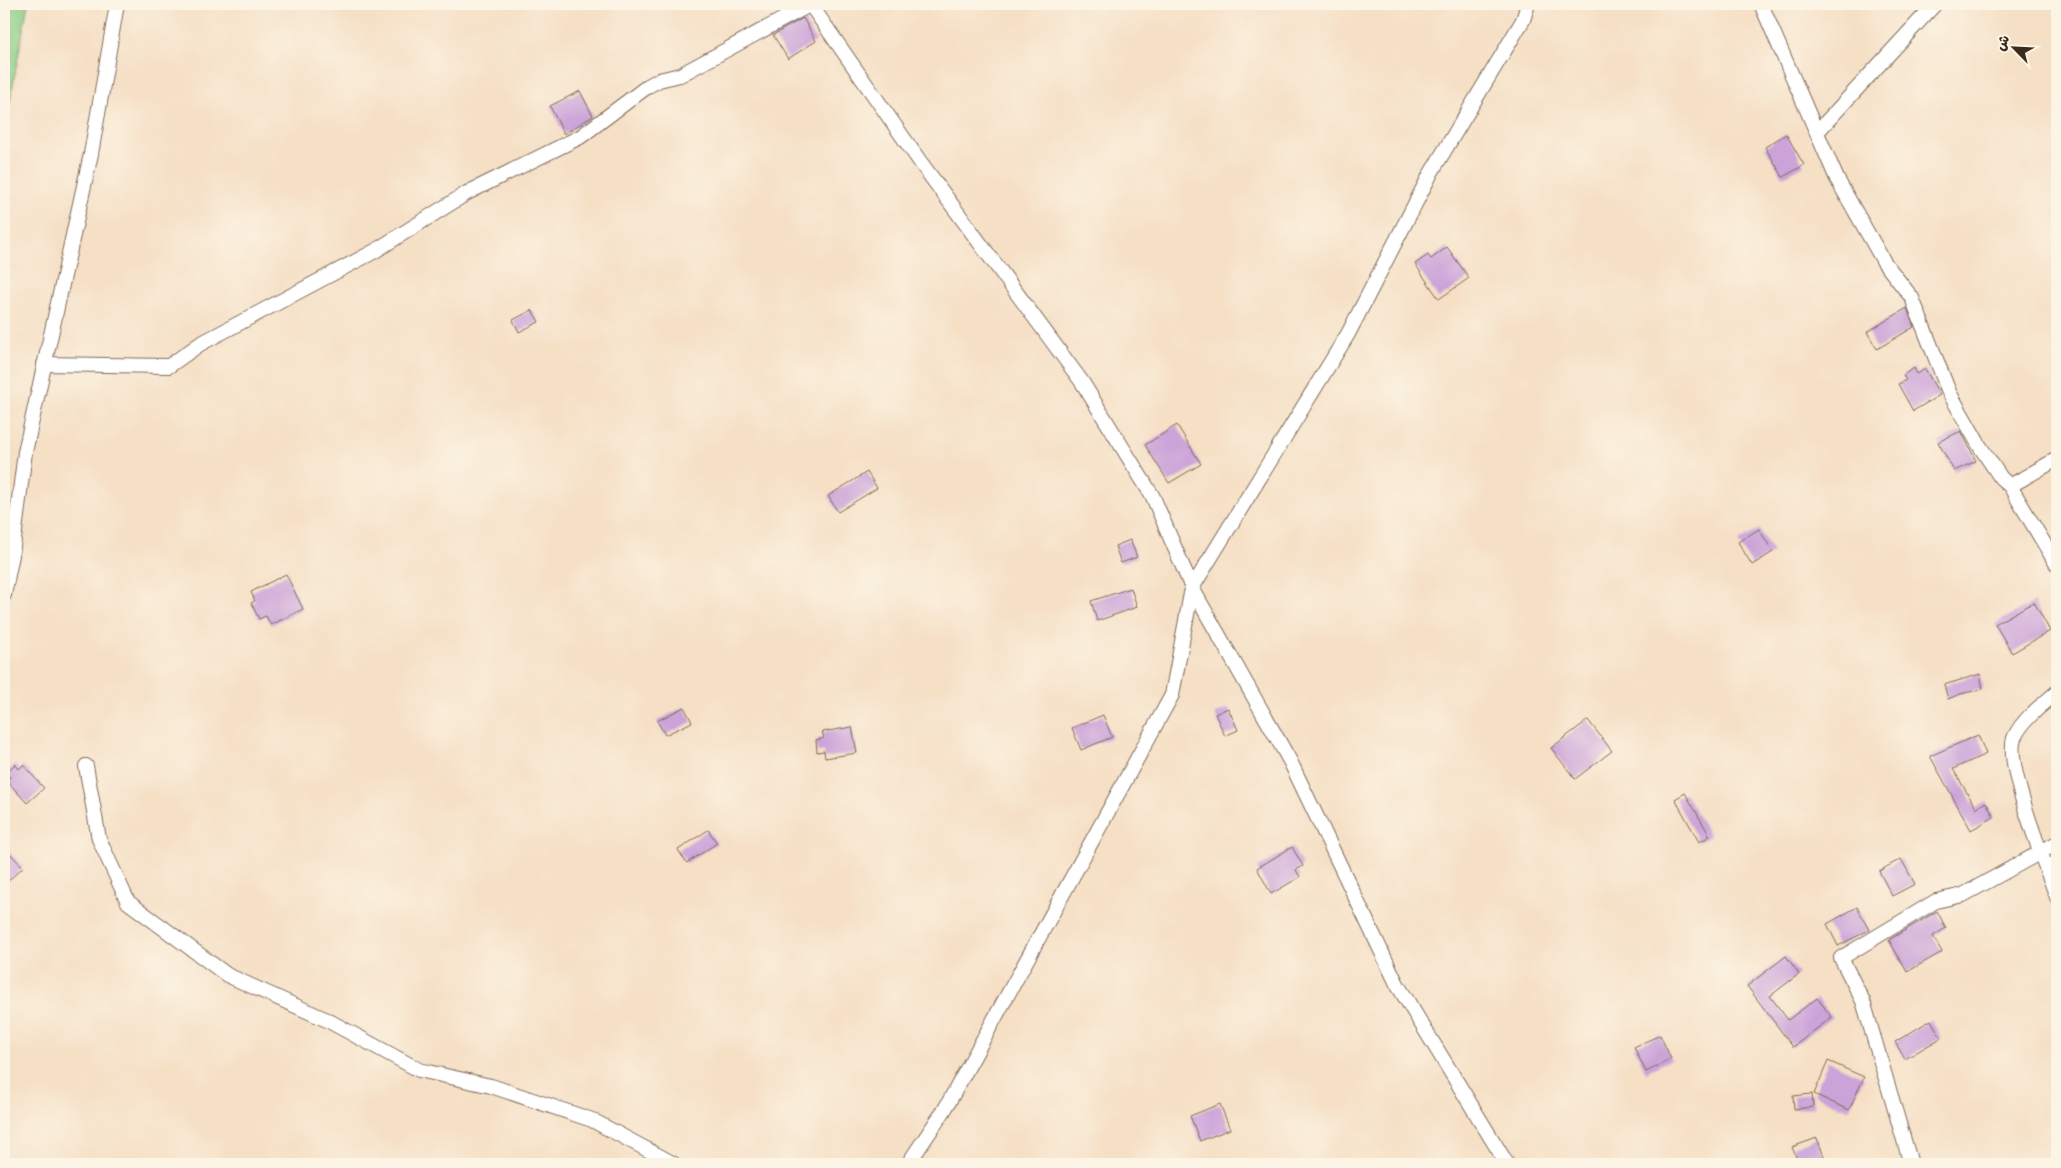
<svg xmlns="http://www.w3.org/2000/svg" width="2061" height="1168" font-family="Delius,'Playpen Sans Arabic',sans-serif">
<style>
.green{fill:#8acd86;stroke:#627c52}
.building{fill:#cba3d9}
.lines{fill:none;stroke-linecap:round;stroke-linejoin:round}
.street-casing{stroke:#7c6958;stroke-width:16}
.street{stroke:#fff;stroke-width:14}
</style>
<rect width="100%" height="100%" fill="#fcf5e5"/>
<filter id="ink" filterUnits="userSpaceOnUse"><feTurbulence type="fractalNoise" baseFrequency=".02" numOctaves="2"/><feDisplacementMap in="SourceGraphic" scale="10" xChannelSelector="R" yChannelSelector="G"/><feConvolveMatrix kernelMatrix="1 2 1 2 8 2 1 2 1" color-interpolation-filters="sRGB"/></filter>
<filter id="wash" filterUnits="userSpaceOnUse"><feTurbulence type="fractalNoise" baseFrequency=".0096" numOctaves="4" result="noise"/><feDisplacementMap in="SourceGraphic" scale="20" xChannelSelector="R" yChannelSelector="G"/><feGaussianBlur stdDeviation="1.12" result="paint"/><feColorMatrix in="noise" values="0 0 0 0 0 0 0 0 0 0 0 0 0 0 0 0 0 1.4 0 .05"/><feComposite in="paint" operator="in"/></filter>
<g filter="url(#wash)">
<rect width="100%" height="100%" fill="#f5dfc5"/>
<path class="green" d="M 4,4 L 28,4 L 4,133 Z"/>
<g id="blocks">
<path class="building" d="M 803,18 L 816,41 L 788,59 L 773,35 Z
M 580,91 L 593,116 L 564,134 L 550,106 Z
M 1786,134 L 1804,165 L 1783,177 L 1765,147 Z
M 1447,247 L 1469,278 L 1439,299 L 1415,264 L 1428,255 L 1431,259 Z
M 1907,308 L 1914,327 L 1877,349 L 1867,332 Z
M 532,310 L 539,322 L 519,332 L 513,320 Z
M 1914,368 L 1917,374 L 1925,369 L 1940,395 L 1913,411 L 1898,384 L 1906,380 L 1903,375 Z
M 1177,425 L 1201,464 L 1169,483 L 1145,445 Z
M 1961,431 L 1976,461 L 1954,471 L 1938,442 Z
M 867,472 L 877,488 L 838,512 L 828,496 Z
M 1759,529 L 1773,552 L 1752,565 L 1738,542 Z
M 1130,540 L 1137,557 L 1121,563 L 1115,546 Z
M 286,574 L 303,609 L 271,625 L 266,616 L 259,619 L 251,603 L 255,601 L 251,592 Z
M 1131,588 L 1137,607 L 1097,621 L 1091,601 Z
M 2034,602 L 2050,631 L 2012,653 L 1995,624 Z
M 1980,674 L 1983,689 L 1960,694 L 1948,699 L 1944,685 Z
M 684,707 L 692,722 L 665,735 L 657,721 Z
M 1228,708 L 1238,730 L 1225,736 L 1215,714 Z
M 1103,715 L 1112,737 L 1081,750 L 1072,728 Z
M 1588,720 L 1612,751 L 1575,779 L 1551,748 Z
M 852,727 L 857,753 L 825,758 L 824,751 L 817,752 L 816,740 L 824,738 L 822,732 Z
M 1978,735 L 1986,754 L 1953,769 L 1976,808 L 1986,802 L 1994,817 L 1971,830 L 1930,756 Z
M 15,764 L 19,769 L 23,765 L 44,788 L 27,803 L 6,780 L 10,777 L 6,773 Z
M 1685,793 L 1710,836 L 1699,842 L 1675,799 Z
M 708,830 L 717,843 L 687,863 L 678,850 Z
M 4,847 L 23,867 L 4,885 Z
M 1292,847 L 1303,866 L 1296,870 L 1300,877 L 1271,894 L 1257,868 Z
M 1901,859 L 1915,884 L 1892,896 L 1879,871 Z
M 1857,907 L 1869,930 L 1838,946 L 1827,924 Z
M 1937,911 L 1946,928 L 1933,936 L 1942,952 L 1907,972 L 1889,940 Z
M 1786,956 L 1799,974 L 1770,996 L 1788,1020 L 1817,998 L 1832,1017 L 1793,1047 L 1747,986 Z
M 1931,1020 L 1941,1038 L 1905,1059 L 1895,1042 Z
M 1660,1035 L 1671,1059 L 1646,1072 L 1634,1047 Z
M 1828,1061 L 1864,1077 L 1849,1110 L 1814,1094 Z
M 1812,1094 L 1813,1107 L 1794,1109 L 1793,1096 Z
M 1220,1104 L 1230,1129 L 1200,1141 L 1190,1116 Z
M 1817,1138 L 1827,1164 L 1799,1164 L 1792,1147 Z"/>
</g>
</g>
<g filter="url(#ink)">
<use href="#blocks" fill-opacity="0" stroke="#7c6958" stroke-width="1"/>
<g class="lines">
<defs>
<path id="street" d="M 810,4 L 921,163 L 1082,382 L 1153,497 L 1192,588 L 1290,761 L 1397,984 L 1507,1164
M 1761,4 L 1837,179 L 1884,262 L 1912,298 L 1949,392 L 1979,445 L 2001,478 L 2010,486 L 2057,565
M 1818,131 L 1935,4
M 44,364 L 169,366 L 200,344 L 375,251 L 467,193 L 580,137 L 648,86 L 659,80 L 680,75 L 811,4
M 2010,486 L 2057,459
M 4,595 L 12,555 L 25,452 L 91,154 L 117,4
M 2057,692 C 2042,705 2024,718 2015,736 C 2002,761 2047,868 2057,897
M 86,766 L 99,839 L 128,902 L 227,975 L 327,1020 L 419,1070 L 491,1086 L 592,1120 L 674,1164
M 908,1164 L 945,1109 L 1172,695 L 1192,588 L 1348,334 L 1431,173 L 1523,20 L 1528,4
M 1911,1164 L 1863,1001 L 1841,958 L 1936,901 L 1963,895 L 2057,843"/>
</defs>
<use href="#street" class="street-casing"/>
<use href="#street" class="street"/>
</g>
</g>
<rect width="2061" height="1168" fill="none" stroke="#fcf5e5" stroke-width="20"/>
<g transform="translate(2014 48) rotate(294)" stroke="#fcf5e5" stroke-width="4" paint-order="stroke">
<path d="M0-4L9 19L0 12L-9 19Z" fill="#3b2a1e"/>
<text y="-8" font-size="14" font-weight="bold" text-anchor="middle" fill="#3b2a1e">ش</text>
</g>
</svg>
